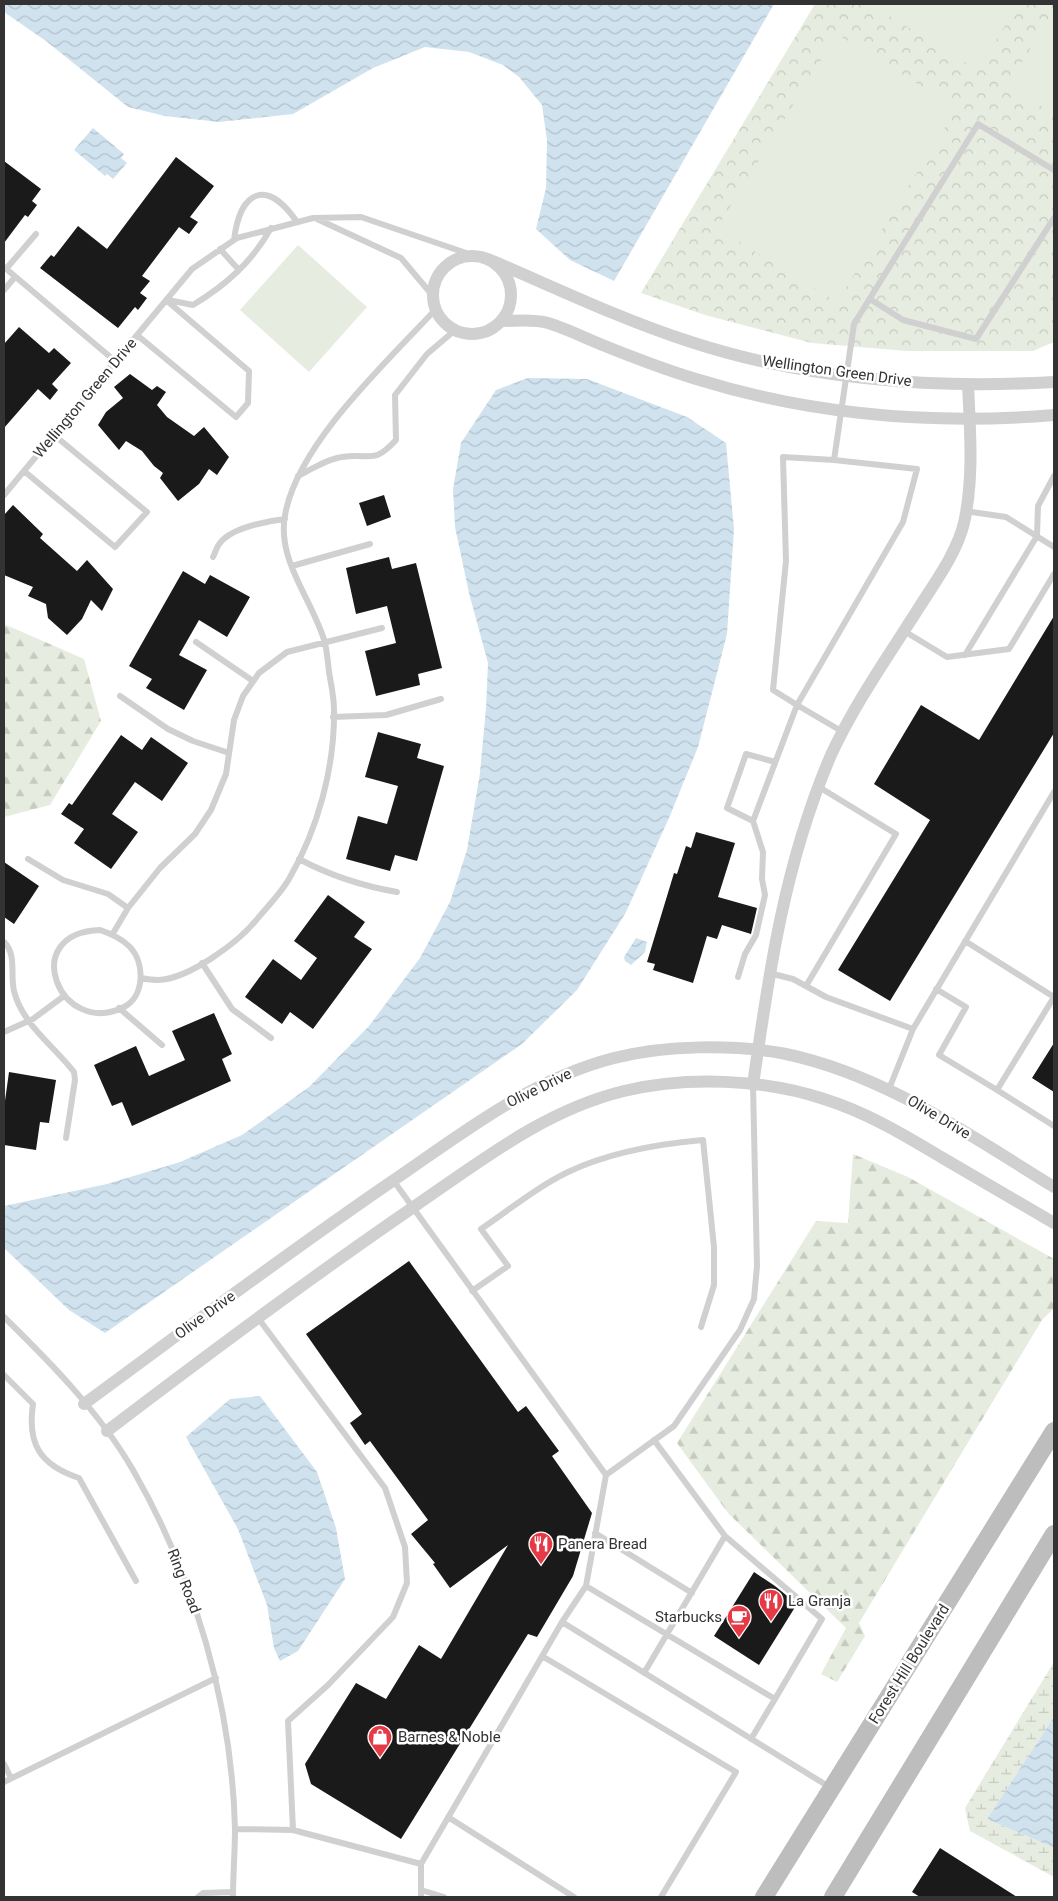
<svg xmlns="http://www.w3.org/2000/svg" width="1058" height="1901" font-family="Roboto,sans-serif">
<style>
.forest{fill:url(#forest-firs)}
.wetland{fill:url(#wetland-marsh)}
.park{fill:url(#park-crowns)}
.pitch{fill:#e6ecdf}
.water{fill:url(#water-waves)}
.building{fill:#1a1a1a}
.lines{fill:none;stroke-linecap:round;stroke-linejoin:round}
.lane{stroke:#d0d0d0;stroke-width:6}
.street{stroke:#d0d0d0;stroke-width:12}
.secondary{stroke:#bdbdbd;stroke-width:18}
.labels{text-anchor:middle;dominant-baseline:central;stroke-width:5;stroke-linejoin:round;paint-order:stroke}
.street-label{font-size:15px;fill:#333;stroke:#fff}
.poi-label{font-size:15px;fill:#333;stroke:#fff;text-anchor:start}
</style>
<defs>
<pattern id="forest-firs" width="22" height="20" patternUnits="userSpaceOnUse" patternTransform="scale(1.25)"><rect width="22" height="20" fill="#e6ecdf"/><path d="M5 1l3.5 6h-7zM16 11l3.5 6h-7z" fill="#c6cbc0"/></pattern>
<pattern id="wetland-marsh" width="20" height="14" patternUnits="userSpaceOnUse" patternTransform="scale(1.25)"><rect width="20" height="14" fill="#e6ecdf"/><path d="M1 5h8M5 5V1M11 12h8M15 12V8" fill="none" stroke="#c6cbc0"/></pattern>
<pattern id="park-crowns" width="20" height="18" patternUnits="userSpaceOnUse" patternTransform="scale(1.25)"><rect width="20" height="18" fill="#e6ecdf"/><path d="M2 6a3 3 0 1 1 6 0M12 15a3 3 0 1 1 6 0" fill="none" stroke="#c6cbc0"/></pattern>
<pattern id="water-waves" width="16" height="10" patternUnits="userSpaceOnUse" patternTransform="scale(1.25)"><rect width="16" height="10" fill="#cfe2ee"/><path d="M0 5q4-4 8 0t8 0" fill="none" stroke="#b2c2cd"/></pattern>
</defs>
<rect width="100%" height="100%" fill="#fff"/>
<path class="forest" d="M 4,624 L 84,659 L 101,721 L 50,805 L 4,817 Z
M 853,1154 L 908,1177 L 1054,1259 L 1054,1308 L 1042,1320 L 859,1623 L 865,1636 L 837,1682 L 821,1674 L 846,1628 L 728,1513 L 677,1443 L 816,1221 L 848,1223 Z"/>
<path class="wetland" d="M 1054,1662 L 1054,1717 L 987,1819 L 1054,1848 L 1054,1877 L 970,1831 L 965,1808 Z"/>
<path class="park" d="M 815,4 L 1054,4 L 1054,342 L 1033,351 L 907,351 L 812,343 L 705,315 L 641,293 Z"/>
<path class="pitch" d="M 870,4 L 1018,4 L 978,70 Z
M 1054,9 L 1054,114 L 1008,86 Z
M 837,34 L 957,108 L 837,302 L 717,228 Z
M 298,245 L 367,307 L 309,372 L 240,310 Z"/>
<path class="water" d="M 4,4 L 774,4 L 614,281 L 570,260 L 536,229 L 546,188 L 547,140 L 542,105 L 519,77 L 503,65 L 469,52 L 425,47 L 373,68 L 293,114 L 219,122 L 165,116 L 128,107 L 46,41 L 4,12 Z
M 93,128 L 124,154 L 121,158 L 127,163 L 113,179 L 107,174 L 105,176 L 74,150 Z
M 528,378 L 587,379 L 687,417 L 726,443 L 734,529 L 727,634 L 698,747 L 669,818 L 625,914 L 577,990 L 522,1044 L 105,1333 L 69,1310 L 4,1248 L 4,1206 L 107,1184 L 180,1162 L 242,1135 L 309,1087 L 369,1026 L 420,958 L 450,902 L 467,850 L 480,773 L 486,708 L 488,663 L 469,593 L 455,527 L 453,489 L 461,443 L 496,390 Z
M 636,938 L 647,942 L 645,952 L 631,965 L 625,961 L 624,957 Z
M 260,1396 L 317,1472 L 336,1528 L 345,1579 L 298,1651 L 280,1661 L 274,1648 L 267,1605 L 238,1529 L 186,1437 L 230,1399 Z
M 1054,1717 L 1054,1848 L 987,1819 Z"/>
<path class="building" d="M 176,157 L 214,186 L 190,217 L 198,222 L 189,234 L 179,227 L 142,276 L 150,281 L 140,293 L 147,298 L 138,310 L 135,307 L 118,328 L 40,268 L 51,255 L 54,257 L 78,226 L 107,249 Z
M 4,161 L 41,189 L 32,201 L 37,205 L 28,217 L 25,215 L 4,243 Z
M 19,327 L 49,353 L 54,348 L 71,363 L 52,384 L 58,390 L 50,400 L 38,389 L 4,428 L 4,344 Z
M 130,374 L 152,390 L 157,386 L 166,392 L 157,405 L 167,417 L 194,436 L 204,427 L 229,457 L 217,475 L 209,469 L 199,484 L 178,501 L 160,478 L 163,473 L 154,466 L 142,451 L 126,441 L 119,450 L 98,425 L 106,412 L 123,398 L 114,387 Z
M 384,495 L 391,517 L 367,526 L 359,503 Z
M 13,505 L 43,534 L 40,538 L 77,571 L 87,560 L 113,589 L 102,611 L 91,600 L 82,619 L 67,635 L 48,618 L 46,604 L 28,596 L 33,587 L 4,575 L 4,515 Z
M 389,557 L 392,569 L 416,563 L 442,668 L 418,674 L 420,685 L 376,696 L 365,651 L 396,643 L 387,606 L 356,614 L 346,568 Z
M 183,571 L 205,584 L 210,575 L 250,597 L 227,637 L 199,620 L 179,655 L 207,670 L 184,710 L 146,688 L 152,679 L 129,666 Z
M 1054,616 L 1054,733 L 890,1001 L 838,970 L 930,820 L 874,784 L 921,705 L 979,740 Z
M 378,732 L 421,744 L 417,758 L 444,766 L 417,861 L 395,855 L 390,871 L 346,859 L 358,816 L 387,824 L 398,786 L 365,777 Z
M 121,735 L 142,750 L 151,737 L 188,763 L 162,801 L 135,782 L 112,814 L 138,832 L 111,869 L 74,843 L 84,829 L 61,814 L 69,803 L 72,805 Z
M 696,832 L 735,843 L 718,897 L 757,908 L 751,934 L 722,925 L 717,939 L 707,936 L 693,983 L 653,970 L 655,964 L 647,962 L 674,873 L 677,874 L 686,846 L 691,848 Z
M 4,862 L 39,886 L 14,924 L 4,917 Z
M 328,895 L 365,922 L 354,937 L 372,949 L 313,1029 L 290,1012 L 282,1024 L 245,997 L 273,959 L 301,980 L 317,958 L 294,941 Z
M 214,1013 L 232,1054 L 222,1059 L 231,1081 L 132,1126 L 122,1102 L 112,1106 L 94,1065 L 136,1046 L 149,1076 L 185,1060 L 172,1031 Z
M 1054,1043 L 1054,1092 L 1032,1078 Z
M 9,1072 L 56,1080 L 49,1123 L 40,1122 L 36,1150 L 4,1145 L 4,1108 Z
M 409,1261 L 518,1412 L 526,1406 L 559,1451 L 552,1456 L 592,1513 L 573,1576 L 537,1637 L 528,1634 L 401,1839 L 311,1784 L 305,1764 L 356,1683 L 386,1699 L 419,1645 L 441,1659 L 508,1545 L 450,1588 L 433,1564 L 435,1563 L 411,1534 L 428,1520 L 370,1441 L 365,1445 L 350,1423 L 362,1414 L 306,1334 Z
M 754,1572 L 775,1586 L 797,1604 L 759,1665 L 714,1636 Z
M 940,1848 L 1017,1897 L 920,1897 L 912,1892 Z"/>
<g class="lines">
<path class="lane" d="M 317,219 L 401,258 L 433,296
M 234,240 C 240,190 267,178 297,222
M 220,249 L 239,270
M 4,267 L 115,361
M 6,269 L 36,234
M 4,290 L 15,277
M 870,299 L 903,320 L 976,339 L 1054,218
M 168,300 L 193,305 C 226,285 252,262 271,228
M 137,335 L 236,417 L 248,403 L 249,371 L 166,300
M 783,457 L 834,460 L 917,469 L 903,522 L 797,705 L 773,690 L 786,561 Z
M 834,460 L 854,324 L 978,124 L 1054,170
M 24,471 L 115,547 L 147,512 L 54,435
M 298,476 C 312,469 327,459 342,457 C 371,452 372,466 396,440 L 395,395 L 427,354 L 454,331
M 4,495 L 192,269 L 237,238 L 313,218 L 361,217 L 475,256
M 965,511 L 1006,517 L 1054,547
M 213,557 C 215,553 217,546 220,543 C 231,528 267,521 285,519
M 292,566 L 370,544
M 904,631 L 947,657 L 1009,649 L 1054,574
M 196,642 L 253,681
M 965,655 L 1037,536 L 1038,506 L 1054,476
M 120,696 L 168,729 L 193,741 L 229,753
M 333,717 L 386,715 L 441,699
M 753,821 L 727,808 L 746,754 L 775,762
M 28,859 L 63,880 L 108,894 L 128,908
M 299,859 C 331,876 362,886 397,892
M 100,930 C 111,934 121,938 130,947 C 145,963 145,996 124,1007 C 60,1039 17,933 100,930 Z
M 112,935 L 128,908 L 160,868 L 195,834 L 211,810 L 226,774 L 234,720 L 243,696 L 259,673 L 287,652 L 382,628
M 965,941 L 1054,997
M 4,942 C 17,954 10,976 14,991 C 22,1024 54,1046 74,1072 L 75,1080 L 66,1138
M 202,963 L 232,1009 L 271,1038
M 769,973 L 793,979 L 826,997 L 913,1029
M 738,977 L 745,954 L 756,935 L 765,895 L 762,879 L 763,852 L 753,821 L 797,705 L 843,732
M 141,978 C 146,979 152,980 158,980 C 189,979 239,942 258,918 C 268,906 281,893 289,879 C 318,829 335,767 334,709 C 334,697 331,684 329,672 C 328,662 327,652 325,643 C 313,599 274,559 286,510 C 302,440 386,363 435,310
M 806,986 L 896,834 L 819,787
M 936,989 L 966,1007 L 939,1055 L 997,1090
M 1054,997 L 997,1090 L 1054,1126
M 119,1008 L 162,1045
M 4,1032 L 33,1019 L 64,996
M 889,1089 L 913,1029 L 1054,792
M 393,1180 L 606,1475 L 586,1586 L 562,1622 L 421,1864 L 421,1897
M 472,1291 L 508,1266 L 481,1229 C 509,1210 537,1187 568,1172 C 610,1152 657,1144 703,1140 L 714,1247 L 714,1285 L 701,1327
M 4,1317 C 51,1363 100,1413 133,1470 C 195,1578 232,1705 235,1829 C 235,1852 233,1875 233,1897
M 258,1318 L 385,1488 L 405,1547 L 407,1583 L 393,1617 L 328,1685 L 288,1721 L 293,1830
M 4,1375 L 33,1404 C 27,1444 40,1465 79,1478 L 136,1581
M 606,1475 L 674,1426 L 740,1330 L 754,1299 L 757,1266 L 753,1085
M 595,1533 L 692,1593
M 725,1536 L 822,1619 L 775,1699
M 586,1586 L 775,1699 L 751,1739
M 562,1622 L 831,1788
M 542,1656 L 736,1772 L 661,1897
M 644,1673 L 725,1536 L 654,1440
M 4,1764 L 11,1778
M 4,1782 L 216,1678
M 448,1817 L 574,1897
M 235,1829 L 293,1830 L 421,1864
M 421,1890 L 444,1897
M 198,1897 L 203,1893 L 233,1892"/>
<path class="street" d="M433 295a39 39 0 1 1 78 0a39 39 0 1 1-78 0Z
M 488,259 C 554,287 620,319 688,341 C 806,380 931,389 1054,382
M 502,321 C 517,321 534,319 548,323 C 565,328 583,337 600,344 C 632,357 663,369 696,379 C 812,415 933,425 1054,415
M 753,1085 C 769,971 785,862 831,755 C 855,703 889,655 920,606 C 936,581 957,552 964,523 C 974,478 970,430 968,384
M 84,1404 C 186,1329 287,1253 391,1182 C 463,1133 529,1080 614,1058 C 665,1045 734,1044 786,1054 C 885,1075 969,1135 1054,1187
M 107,1431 C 208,1354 310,1278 415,1206 C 481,1161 545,1110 624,1091 C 687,1076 763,1079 824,1099 C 866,1112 904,1135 941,1157 C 979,1179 1017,1201 1054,1223"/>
<path class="secondary" d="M 764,1897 L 1054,1431
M 833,1897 L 1054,1534"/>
</g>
<defs>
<symbol id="restaurant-pin" viewBox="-11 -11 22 30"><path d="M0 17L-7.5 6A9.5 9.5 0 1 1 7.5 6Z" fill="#e63946" stroke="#fff"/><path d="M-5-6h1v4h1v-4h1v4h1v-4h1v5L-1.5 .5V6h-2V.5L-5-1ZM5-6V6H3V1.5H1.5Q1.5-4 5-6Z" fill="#fff"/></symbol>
<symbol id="cafe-pin" viewBox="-11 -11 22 30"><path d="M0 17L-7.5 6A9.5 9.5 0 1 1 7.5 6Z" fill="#e63946" stroke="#fff"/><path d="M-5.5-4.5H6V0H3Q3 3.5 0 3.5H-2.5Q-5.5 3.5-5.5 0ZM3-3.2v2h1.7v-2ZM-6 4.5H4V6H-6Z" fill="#fff"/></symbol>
<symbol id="shop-pin" viewBox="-11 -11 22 30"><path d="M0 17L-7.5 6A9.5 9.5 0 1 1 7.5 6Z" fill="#e63946" stroke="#fff"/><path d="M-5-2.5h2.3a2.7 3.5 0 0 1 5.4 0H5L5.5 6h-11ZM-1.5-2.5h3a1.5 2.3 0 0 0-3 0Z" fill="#fff"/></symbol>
</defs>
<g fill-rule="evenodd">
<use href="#restaurant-pin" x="527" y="1530" width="28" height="38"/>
<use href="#restaurant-pin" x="757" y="1587" width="28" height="38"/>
<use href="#cafe-pin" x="725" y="1603" width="28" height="38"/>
<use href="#shop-pin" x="366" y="1723" width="28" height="38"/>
</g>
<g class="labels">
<g class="street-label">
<text transform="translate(837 371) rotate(8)">Wellington Green Drive</text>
<text transform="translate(85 398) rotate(-50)">Wellington Green Drive</text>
<text transform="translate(539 1088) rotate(-26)">Olive Drive</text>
<text transform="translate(939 1117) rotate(31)">Olive Drive</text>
<text transform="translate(205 1315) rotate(-36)">Olive Drive</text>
<text transform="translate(184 1581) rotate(69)">Ring Road</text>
<text transform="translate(909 1664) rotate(-58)">Forest Hill Boulevard</text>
</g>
<g class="poi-label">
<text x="558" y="1544">Panera Bread</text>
<text x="788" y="1601">La Granja</text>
<text x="722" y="1617" text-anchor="end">Starbucks</text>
<text x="398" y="1737">Barnes &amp; Noble</text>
</g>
</g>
<rect width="1058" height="1901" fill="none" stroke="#333333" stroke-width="10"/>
</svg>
